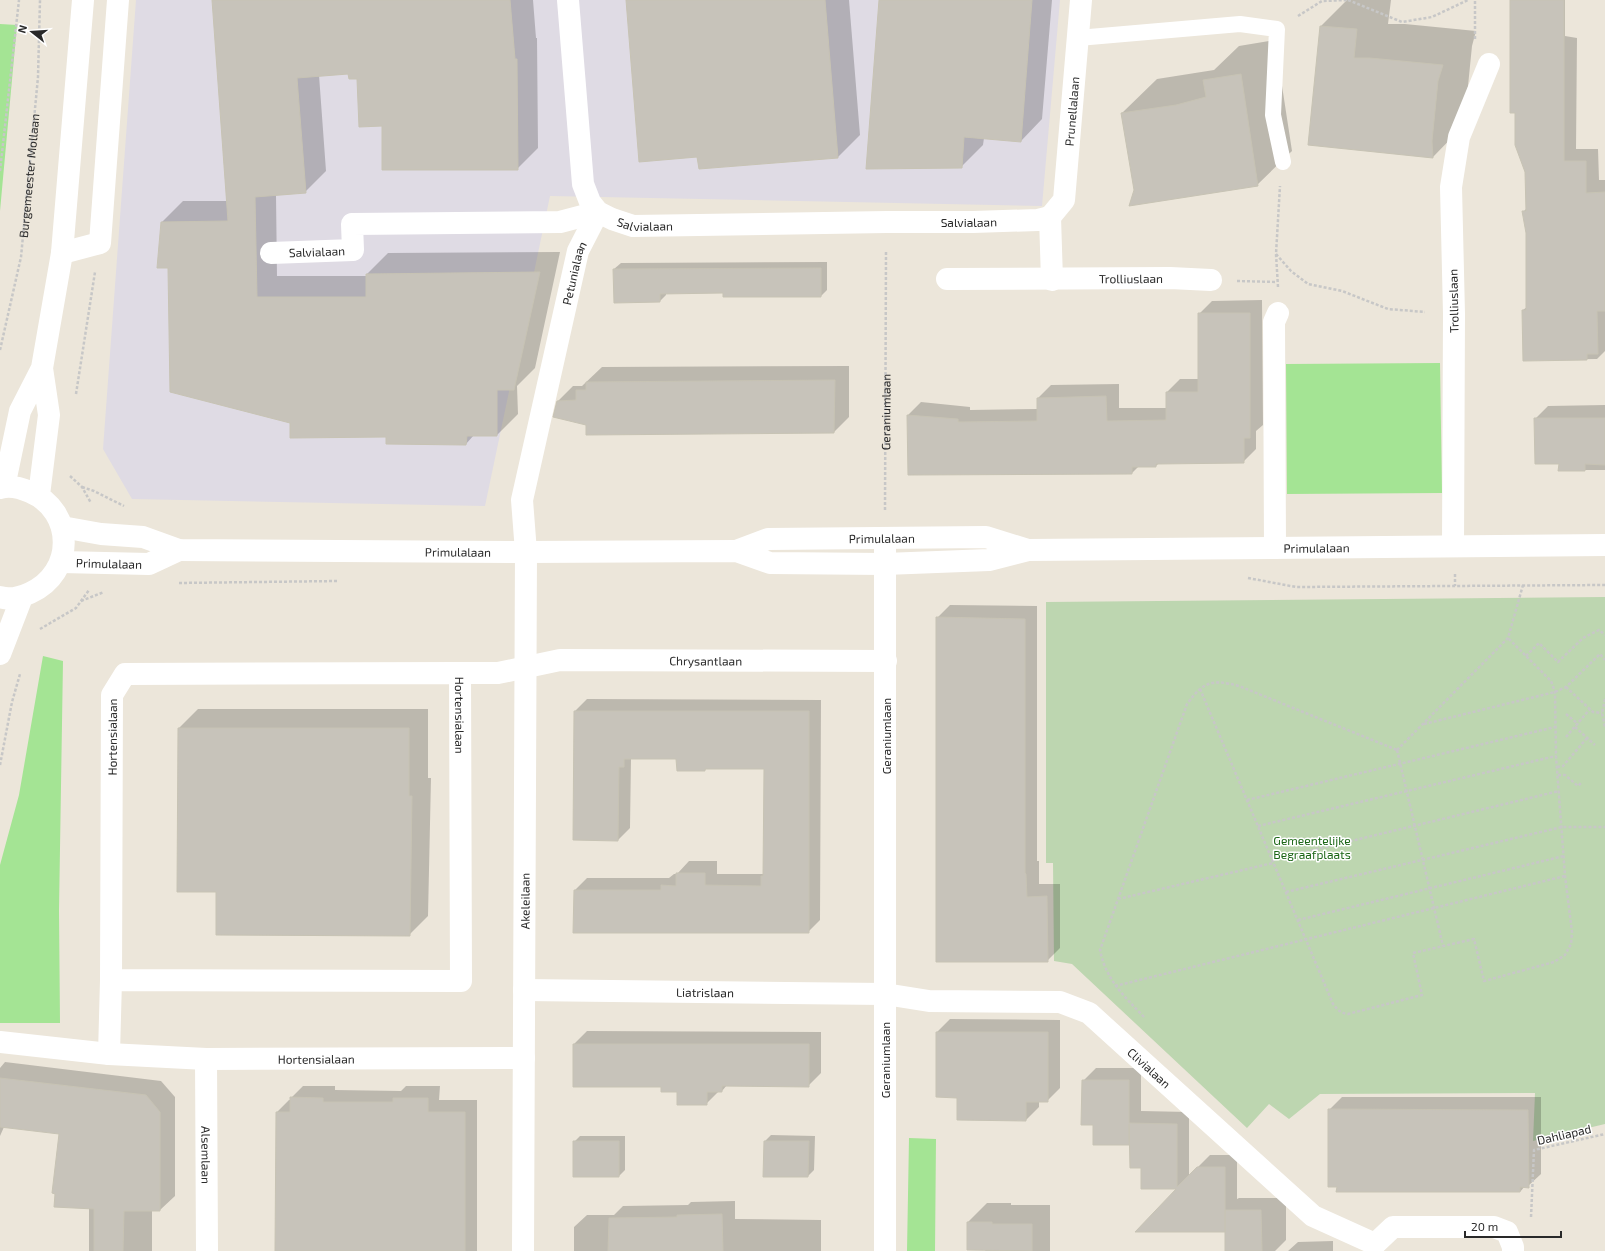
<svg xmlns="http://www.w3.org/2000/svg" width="1605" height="1251" font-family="'Exo 2',sans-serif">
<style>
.industrial{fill:#dfdbe4}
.green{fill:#a4e494}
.cemetery{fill:#bdd6b0}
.shadow{fill:#0003}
.building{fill:#c7c3ba;stroke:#c7c3b4}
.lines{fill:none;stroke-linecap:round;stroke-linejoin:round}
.path{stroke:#c7c7c7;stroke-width:2.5;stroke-dasharray:3 2;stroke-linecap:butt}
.service{stroke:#fff;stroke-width:16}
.minor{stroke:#fff;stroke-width:22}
.secondary{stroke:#fff;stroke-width:22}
.labels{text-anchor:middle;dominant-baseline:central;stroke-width:3;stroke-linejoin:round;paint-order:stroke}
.street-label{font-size:12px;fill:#292929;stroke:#fff}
.park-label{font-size:12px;fill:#1d6718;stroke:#fff}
</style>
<rect width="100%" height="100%" fill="#ece6da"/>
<path class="industrial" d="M 136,0 L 1060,0 L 1042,206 L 550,196 L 485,506 L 132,499 L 103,449 Z"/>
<path class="green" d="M 0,24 L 17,25 L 0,211 Z
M 1440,363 L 1442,493 L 1287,494 L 1286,364 Z
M 43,656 L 63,661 L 59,911 L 60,1023 L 0,1023 L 0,865 L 19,795 Z
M 909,1138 L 936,1139 L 935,1251 L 907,1251 Z"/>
<path class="cemetery" d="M 1605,597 L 1605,1124 L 1533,1141 L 1535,1093 L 1320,1094 L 1289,1119 L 1269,1104 L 1247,1128 L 1072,964 L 1054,961 L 1053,863 L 1046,863 L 1046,602 Z"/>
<path class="shadow" d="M 213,0 L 533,0 L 536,38 L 537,38 L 538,148 L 517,169 L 383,125 L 358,78 L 349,73 L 319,75 L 326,171 L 305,192 L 276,195 L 277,276 L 367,276 L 367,274 L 388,253 L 560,252 L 535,368 L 517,386 L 518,414 L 497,435 L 474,435 L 466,444 L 387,436 L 291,422 L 169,267 L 162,222 L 183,201 L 227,201 Z
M 626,0 L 849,0 L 860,135 L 838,157 L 699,168 L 698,156 Z
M 880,0 L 1052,0 L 1042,119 L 1021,141 L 984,138 L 983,145 L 961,167 Z
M 1347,0 L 1391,0 L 1388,24 L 1405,24 L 1476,31 L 1472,46 L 1466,106 L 1467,122 L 1433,157 L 1310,144 L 1321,26 Z
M 1510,0 L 1565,0 L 1565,36 L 1577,38 L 1576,149 L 1598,149 L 1599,180 L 1605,180 L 1605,351 L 1597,359 L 1524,360 L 1523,310 L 1527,307 L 1527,233 L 1523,212 L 1527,208 L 1526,172 L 1516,112 L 1511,112 Z
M 1275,40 L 1292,151 L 1257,185 L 1135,190 L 1122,113 L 1157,79 L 1214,70 L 1239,46 Z
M 827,262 L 827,290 L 821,296 L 724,292 L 666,293 L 666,295 L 660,301 L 614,269 L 621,263 Z
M 1262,300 L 1263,425 L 1256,431 L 1256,449 L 1243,462 L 1159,463 L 1156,466 L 1139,466 L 1132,473 L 909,474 L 908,415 L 921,402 L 970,407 L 970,410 L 1038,409 L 1038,398 L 1051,385 L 1119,384 L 1119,408 L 1167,408 L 1167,392 L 1180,379 L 1199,379 L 1199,314 L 1212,301 Z
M 849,366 L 849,417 L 834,432 L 587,424 L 558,401 L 573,386 L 582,386 L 602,367 Z
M 1605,405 L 1605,470 L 1559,470 L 1560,463 L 1535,419 L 1548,406 Z
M 950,605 L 1037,606 L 1037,861 L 1039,861 L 1039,884 L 1060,884 L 1060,948 L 1047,961 L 937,618 Z
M 587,699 L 821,700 L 820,920 L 808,932 L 575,890 L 587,878 L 669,878 L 674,874 L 677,874 L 689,861 L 717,861 L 717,874 L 764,874 L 765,768 L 707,768 L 705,770 L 678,770 L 677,758 L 631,758 L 630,828 L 618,840 L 574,839 L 575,711 Z
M 198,709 L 428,709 L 428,778 L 431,778 L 428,916 L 409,935 L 217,891 L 179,728 Z
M 950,1019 L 1060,1020 L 1060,1088 L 1047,1101 L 1039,1101 L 1039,1107 L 1026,1120 L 958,1097 L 937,1032 Z
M 587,1031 L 821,1032 L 821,1073 L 808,1086 L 727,1085 L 722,1091 L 719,1091 L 706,1104 L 678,1091 L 661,1086 L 574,1086 L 574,1044 Z
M 5,1062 L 161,1081 L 175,1097 L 175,1196 L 160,1210 L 152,1210 L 152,1251 L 89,1251 L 89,1208 L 60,1133 L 4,1127 L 0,1136 L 0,1068 Z
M 1096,1068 L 1141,1068 L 1141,1111 L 1189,1112 L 1189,1176 L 1210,1155 L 1237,1155 L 1237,1199 L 1239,1198 L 1286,1198 L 1286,1240 L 1275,1251 L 1226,1251 L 1226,1229 L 1178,1188 L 1142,1167 L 1130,1143 L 1129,1144 L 1094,1124 L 1083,1081 Z
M 303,1086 L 335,1086 L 335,1090 L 401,1091 L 406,1086 L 440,1086 L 439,1100 L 477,1100 L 477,1251 L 277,1251 L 277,1112 L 289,1100 L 291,1100 L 291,1098 Z
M 1342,1097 L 1541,1097 L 1541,1174 L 1528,1186 L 1525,1186 L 1520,1192 L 1338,1186 L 1329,1110 Z
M 771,1135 L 815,1136 L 814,1170 L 808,1176 L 764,1176 L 765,1141 Z
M 580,1136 L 625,1136 L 625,1170 L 619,1176 L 574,1142 Z
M 735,1201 L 735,1219 L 821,1220 L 821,1251 L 574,1251 L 574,1227 L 587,1215 L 614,1215 L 623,1206 L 688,1205 L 691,1202 Z
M 987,1203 L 1011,1203 L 1011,1205 L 1050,1205 L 1050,1251 L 985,1251 L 986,1249 L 968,1249 L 968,1222 Z
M 1333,1241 L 1333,1251 L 1288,1251 L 1298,1242 Z"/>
<path class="building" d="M 212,0 L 510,0 L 515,59 L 517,59 L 518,170 L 382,170 L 382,126 L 359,127 L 357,79 L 349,79 L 348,74 L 297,78 L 306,193 L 255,197 L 257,297 L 366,297 L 366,274 L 540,272 L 514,390 L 497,390 L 497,436 L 467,436 L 466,445 L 386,444 L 386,437 L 290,438 L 290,423 L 170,392 L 168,268 L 157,268 L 161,222 L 228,221 Z
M 626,0 L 825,0 L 838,158 L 699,169 L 697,157 L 639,162 Z
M 879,0 L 1032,0 L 1021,142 L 964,137 L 962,168 L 866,169 Z
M 1510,0 L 1564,0 L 1564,161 L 1586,161 L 1586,193 L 1605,192 L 1605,311 L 1597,311 L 1598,354 L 1587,354 L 1587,360 L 1523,361 L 1522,310 L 1526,310 L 1526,233 L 1522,211 L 1526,211 L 1525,172 L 1515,145 L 1515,113 L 1510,113 Z
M 1320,26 L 1357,29 L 1354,58 L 1370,58 L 1443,65 L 1438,81 L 1432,141 L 1433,158 L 1308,145 Z
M 1241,74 L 1258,186 L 1129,206 L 1134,190 L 1121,113 L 1176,105 L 1206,97 L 1203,80 Z
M 821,268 L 821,297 L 723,297 L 723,293 L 660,294 L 660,302 L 614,303 L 613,269 Z
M 1198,313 L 1250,313 L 1250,438 L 1244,438 L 1244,463 L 1156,464 L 1156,467 L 1132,467 L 1132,474 L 908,475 L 907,415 L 958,419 L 958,422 L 1037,421 L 1037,398 L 1106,396 L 1107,421 L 1166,420 L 1166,392 L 1198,392 Z
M 835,380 L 834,433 L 586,435 L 586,425 L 553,417 L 557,401 L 576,400 L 576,390 L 586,390 L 586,382 Z
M 1534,418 L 1605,418 L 1605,465 L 1585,464 L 1585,471 L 1558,471 L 1559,464 L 1535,464 Z
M 936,617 L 1025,619 L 1025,873 L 1026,874 L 1027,897 L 1047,896 L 1048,962 L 936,962 Z
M 574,711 L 809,711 L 809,933 L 573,933 L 574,890 L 661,890 L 661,885 L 676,886 L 676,873 L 705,873 L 705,885 L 761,886 L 761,876 L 763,876 L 764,769 L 705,769 L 705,771 L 677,771 L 676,759 L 624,759 L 624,767 L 619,767 L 618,841 L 573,840 Z
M 178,728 L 409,728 L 409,796 L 412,796 L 410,936 L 216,935 L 216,892 L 177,892 Z
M 936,1032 L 1048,1032 L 1048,1102 L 1026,1102 L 1026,1121 L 957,1120 L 957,1098 L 936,1097 Z
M 573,1044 L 809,1044 L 809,1087 L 722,1086 L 722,1092 L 707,1092 L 707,1105 L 677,1105 L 677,1092 L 661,1092 L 661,1087 L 573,1087 Z
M 0,1078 L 146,1095 L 160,1112 L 160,1211 L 124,1211 L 123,1251 L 94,1251 L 94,1209 L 54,1207 L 55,1194 L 52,1193 L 59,1134 L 0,1127 Z
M 1082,1080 L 1129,1080 L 1129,1123 L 1177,1124 L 1177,1187 L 1197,1167 L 1225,1167 L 1225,1232 L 1135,1232 L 1176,1189 L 1141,1189 L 1141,1168 L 1130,1168 L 1129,1124 L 1129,1145 L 1093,1145 L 1093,1125 L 1081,1125 Z
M 290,1097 L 323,1098 L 323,1102 L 393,1102 L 393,1098 L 428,1098 L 428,1112 L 465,1112 L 465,1251 L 275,1251 L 276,1112 L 290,1112 Z
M 1328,1109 L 1528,1110 L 1529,1188 L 1520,1187 L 1520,1192 L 1336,1192 L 1337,1187 L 1328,1187 Z
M 573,1141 L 619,1141 L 619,1177 L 573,1177 Z
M 764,1141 L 809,1141 L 808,1177 L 763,1177 Z
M 1225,1210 L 1261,1210 L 1262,1251 L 1225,1251 Z
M 722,1214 L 723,1251 L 608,1251 L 609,1218 L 677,1217 L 677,1215 Z
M 967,1222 L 992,1222 L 992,1224 L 1032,1224 L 1032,1251 L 967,1250 Z"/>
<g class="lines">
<g class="path">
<path d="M 1348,0 L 1402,22 L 1432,17 L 1468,0"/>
<path d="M 1298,16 L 1322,1 L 1348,0"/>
<path d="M 1475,39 L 1475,0"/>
<path d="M 0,171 L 19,0"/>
<path d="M 1276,254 L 1291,271 L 1308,284 L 1342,291 L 1388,309 L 1425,312"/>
<path d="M 1237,281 L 1277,282"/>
<path d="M 1278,287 L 1276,254 L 1280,186"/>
<path id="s1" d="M 0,350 L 21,257 L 38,77 L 40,0"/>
<path d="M 76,394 L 95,272"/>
<path d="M 70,476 L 82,487 L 91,503"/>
<path d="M 82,487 L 94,491 L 124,506"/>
<path id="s2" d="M 885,510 L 886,251"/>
<path d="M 1455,574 L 1455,586"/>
<path d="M 1248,578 L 1296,587 L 1605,585"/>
<path d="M 179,583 L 338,581"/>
<path d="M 81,601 L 104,592"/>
<path d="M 40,629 L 76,608 L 89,590"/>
<path d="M 1526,656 L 1539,643 L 1558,662 L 1583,638 L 1599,630 L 1605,635"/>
<path d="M 1566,687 L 1593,712 L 1602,713"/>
<path d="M 1200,689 L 1333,1004 C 1338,1010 1340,1013 1348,1014 L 1422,995 L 1413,953 L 1474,939 L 1484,981 L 1554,962 L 1565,955 L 1571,944 L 1572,932 L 1565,876 L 1556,756 L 1555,692 L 1551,681 L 1508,638"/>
<path d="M 1605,699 L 1602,713 L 1605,727"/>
<path d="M 1566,714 L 1578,724"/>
<path d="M 1424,724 L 1555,692 L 1566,687 L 1600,654 L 1605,660"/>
<path d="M 1575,727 L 1595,745"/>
<path d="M 1566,737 L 1590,709"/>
<path d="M 1397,750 L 1508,638 L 1523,585"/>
<path d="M 1397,750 L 1443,946"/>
<path d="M 0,765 L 12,702 L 20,674"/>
<path d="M 1557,767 L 1563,766 L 1587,738"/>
<path d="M 1558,775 L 1565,775 L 1578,786 L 1582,782"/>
<path d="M 1247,800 L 1555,727"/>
<path d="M 1258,826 L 1556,756"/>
<path d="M 1272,860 L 1559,791"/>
<path d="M 1286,892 L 1562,827 L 1605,827"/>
<path d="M 1118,899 L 1273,863"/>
<path d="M 1298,920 L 1564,856"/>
<path d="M 1115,986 L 1565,876"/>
<path d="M 1144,1017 C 1124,996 1106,980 1100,950 L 1187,704 C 1204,681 1212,679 1239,686 L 1397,750"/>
<path d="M 1531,1217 L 1534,1150 L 1605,1134"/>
</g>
<path class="service" d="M 1078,38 L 1240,24 L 1277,29 L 1273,115 L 1283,162"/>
<g class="minor">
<path id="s3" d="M 1050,217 L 1064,200 L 1081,0"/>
<path d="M 1050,217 L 1052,280"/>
<path d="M 62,253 L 100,243 L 118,0"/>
<path id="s4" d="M 271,253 L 353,250 L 352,224 L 560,222 L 598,212 L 612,219 L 633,226 L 887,222 L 973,222 L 1038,220 L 1050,217"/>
<path id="s5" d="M 947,279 L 1170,278 L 1211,280"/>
<path id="s6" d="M 62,527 L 101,534 L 143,537 L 179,550 L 526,552 L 736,551 L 770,563 L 885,564 L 989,560 L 1028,550 L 1605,545"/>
<path d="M 1453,546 L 1454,314 L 1451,187 L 1459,137 L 1489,64"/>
<path d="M 1275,548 L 1274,322 L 1278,313"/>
<path id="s7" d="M 736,551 L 768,539 L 986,537 L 1028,550"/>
<path id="s8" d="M 61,562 L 149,564 L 179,550"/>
<path id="s9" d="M 460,673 L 498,673 L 560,660 L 886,661"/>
<path id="s10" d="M 524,990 L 885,994 L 929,1001 L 1060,1002 L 1089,1013 L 1313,1216 L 1375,1244 L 1393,1227 L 1494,1227 L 1507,1232 L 1513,1247 L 1513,1251"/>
<path id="s11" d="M 0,1042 L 109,1054 L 206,1059 L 524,1058"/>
<path id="s12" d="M 109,1054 L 111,980 L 112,695 L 125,674 L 460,673 L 461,981 L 111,980"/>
<path id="s13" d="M 206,1059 L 207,1251"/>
<path id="s14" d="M 523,1251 L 526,552 L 522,500 L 578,251 L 598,212 L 590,202 L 583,184 L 568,0"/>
<path d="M 885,1251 L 885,538"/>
</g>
<path class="secondary" d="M 4,487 L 20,411 L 42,368
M 0,488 C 9,485 21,488 30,492 C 75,511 75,573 30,593 C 21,597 9,600 0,597
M 39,495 L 49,415 L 42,368 L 62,253 L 83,0
M 0,654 L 22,597"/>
</g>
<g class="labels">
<g class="street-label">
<text stroke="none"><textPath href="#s3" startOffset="111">Prunellalaan</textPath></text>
<text stroke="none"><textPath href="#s1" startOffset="177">Burgemeester Mollaan</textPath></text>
<text stroke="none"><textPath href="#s4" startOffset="405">Salvialaan</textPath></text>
<text stroke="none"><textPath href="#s4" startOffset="729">Salvialaan</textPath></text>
<text stroke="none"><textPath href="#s4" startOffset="46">Salvialaan</textPath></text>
<text stroke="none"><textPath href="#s14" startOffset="984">Petunialaan</textPath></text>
<text stroke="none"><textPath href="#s5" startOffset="184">Trolliuslaan</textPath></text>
<text transform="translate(1453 301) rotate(-91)">Trolliuslaan</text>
<text stroke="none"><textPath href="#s2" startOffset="98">Geraniumlaan</textPath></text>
<text stroke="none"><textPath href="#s7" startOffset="148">Primulalaan</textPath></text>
<text stroke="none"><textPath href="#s6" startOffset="1261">Primulalaan</textPath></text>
<text stroke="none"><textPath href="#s6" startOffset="399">Primulalaan</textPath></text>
<text stroke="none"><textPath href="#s8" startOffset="48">Primulalaan</textPath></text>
<text stroke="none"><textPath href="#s9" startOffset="247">Chrysantlaan</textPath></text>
<text stroke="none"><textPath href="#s12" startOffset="761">Hortensialaan</textPath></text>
<text transform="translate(886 736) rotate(-90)">Geraniumlaan</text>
<text stroke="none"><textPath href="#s12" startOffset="317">Hortensialaan</textPath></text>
<text stroke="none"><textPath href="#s14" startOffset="350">Akeleilaan</textPath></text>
<text stroke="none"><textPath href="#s10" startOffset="181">Liatrislaan</textPath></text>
<text stroke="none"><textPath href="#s11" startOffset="317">Hortensialaan</textPath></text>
<text transform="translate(885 1060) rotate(-90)">Geraniumlaan</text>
<text stroke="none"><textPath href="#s10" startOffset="649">Clivialaan</textPath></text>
<text transform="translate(1564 1134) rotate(-13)">Dahliapad</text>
<text stroke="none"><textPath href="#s13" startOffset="96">Alsemlaan</textPath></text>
</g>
<g class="park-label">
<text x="1312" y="840">Gemeentelijke<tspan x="1312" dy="14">Begraafplaats</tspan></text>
</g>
</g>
<g transform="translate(32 32) rotate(287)" stroke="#ffffff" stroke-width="3" paint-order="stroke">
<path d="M0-3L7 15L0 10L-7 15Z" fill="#292929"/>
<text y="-6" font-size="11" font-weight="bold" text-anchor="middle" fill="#292929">N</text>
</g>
<path d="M1465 1231v6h96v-6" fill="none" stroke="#292929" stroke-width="2"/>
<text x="1471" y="1231" font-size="12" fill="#292929" stroke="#ffffff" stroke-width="3" paint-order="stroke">20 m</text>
</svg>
